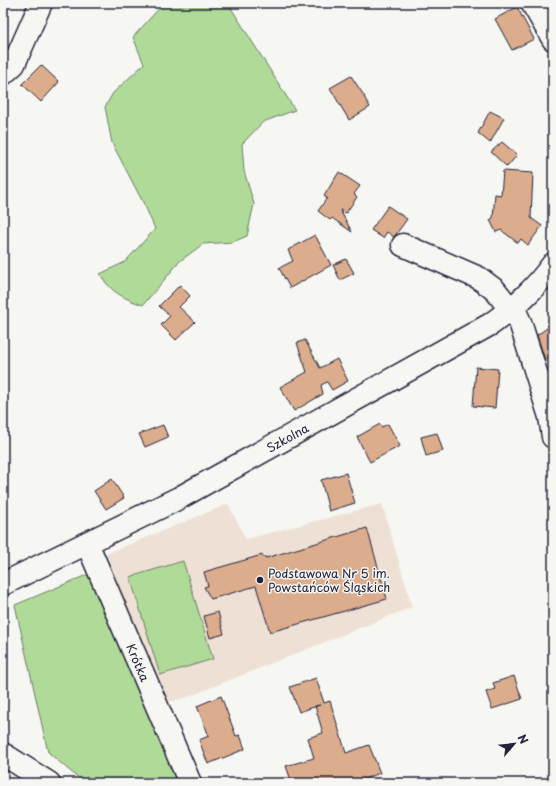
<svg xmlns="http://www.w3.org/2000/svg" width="556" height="786" font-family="'Playpen Sans',sans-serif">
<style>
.built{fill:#eee0d4}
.green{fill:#b0da98;stroke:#697e6a}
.building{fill:#dcad8d;stroke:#22223b}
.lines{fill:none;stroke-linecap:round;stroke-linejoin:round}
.minor-casing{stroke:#22223b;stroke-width:25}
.minor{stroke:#f6f6f2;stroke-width:22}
.poi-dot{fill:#22223b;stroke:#f6f6f2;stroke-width:1.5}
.labels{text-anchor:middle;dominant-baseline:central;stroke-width:3;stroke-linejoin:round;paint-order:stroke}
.street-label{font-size:12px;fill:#22223b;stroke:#f6f6f2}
.poi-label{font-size:12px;fill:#22223b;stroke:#f6f6f2;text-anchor:start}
</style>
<rect width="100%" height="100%" fill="#f6f6f2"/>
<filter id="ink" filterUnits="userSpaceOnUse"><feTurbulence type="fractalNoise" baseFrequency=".025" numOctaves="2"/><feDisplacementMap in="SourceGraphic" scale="8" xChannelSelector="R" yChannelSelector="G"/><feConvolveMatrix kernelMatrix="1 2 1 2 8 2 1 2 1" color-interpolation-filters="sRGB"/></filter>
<g filter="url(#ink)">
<path class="built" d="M 228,504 L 246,539 L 382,504 L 412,607 L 185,698 L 164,703 L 106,554 Z"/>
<path class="green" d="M 164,3 L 228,3 L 295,110 L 263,122 L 242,144 L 244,171 L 254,204 L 247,236 L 233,242 L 203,244 L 180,261 L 143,305 C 125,299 110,292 100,274 L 125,262 L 155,229 L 146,208 L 112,143 L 105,107 L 113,93 L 144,64 L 133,37 Z
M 183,561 L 213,659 L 160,675 L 130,577 Z
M 89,574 L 179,783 L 84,783 L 48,752 L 15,605 Z"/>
<path class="building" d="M 517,7 L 534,39 L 512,50 L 495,19 Z
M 41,65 L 59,82 L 41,102 L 22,84 Z
M 351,76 L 365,97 L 364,97 L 370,107 L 349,120 L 330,88 Z
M 490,111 L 504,118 L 490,143 L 478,133 Z
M 502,142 L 517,155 L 507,167 L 491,152 Z
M 503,171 L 533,173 L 531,218 L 542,226 L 528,245 L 521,239 L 518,243 L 501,230 L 496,232 L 490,220 L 493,218 L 495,194 L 501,195 Z
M 339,172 L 360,186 L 354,194 L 357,197 L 346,213 L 340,210 L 352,232 L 332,218 L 330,220 L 318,211 L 327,198 L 324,196 Z
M 388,206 L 407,219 L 394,237 L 387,232 L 383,238 L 371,230 Z
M 315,235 L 331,265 L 290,288 L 279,268 L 293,261 L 288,250 Z
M 346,259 L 354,273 L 340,280 L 333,265 Z
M 180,285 L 190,296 L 179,307 L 195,322 L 176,340 L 161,325 L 170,316 L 159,306 Z
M 553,324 L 553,355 L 545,360 L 537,335 Z
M 305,340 L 320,368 L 337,359 L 348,381 L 332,390 L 327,382 L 321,385 L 323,394 L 294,411 L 280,387 L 307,372 L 297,343 Z
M 476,367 L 498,369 L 495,408 L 473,406 Z
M 380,424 L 382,427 L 388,424 L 400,446 L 370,462 L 357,437 Z
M 163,425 L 168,437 L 145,447 L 139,434 Z
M 437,433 L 443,451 L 426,456 L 421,437 Z
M 346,473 L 355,503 L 329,511 L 321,480 Z
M 112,479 L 124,498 L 106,509 L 94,491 Z
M 367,528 L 387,599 L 270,632 L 256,586 L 211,599 L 204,587 L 208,586 L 204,572 L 262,555 L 263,557 L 266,557 L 266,558 Z
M 218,612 L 224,634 L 210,638 L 204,616 Z
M 514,676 L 522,699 L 492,709 L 486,692 L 495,689 L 493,683 Z
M 316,678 L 324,703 L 330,701 L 346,753 L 369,745 L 380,773 L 354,783 L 292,783 L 286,766 L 314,758 L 308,738 L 323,733 L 315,706 L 320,705 L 299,712 L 290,687 Z
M 221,696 L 236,736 L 240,735 L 245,749 L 208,764 L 199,740 L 209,736 L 197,706 Z"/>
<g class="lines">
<defs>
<g id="minor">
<path d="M 532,3 L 553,39"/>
<path d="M 3,74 L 14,64 L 41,3"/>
<path d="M 403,245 L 479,278 L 495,290 L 511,310"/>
<path d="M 513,307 L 520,322 L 550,417 L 553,437"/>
<path id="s1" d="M 87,543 L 190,783"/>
<path id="s2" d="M 3,584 L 179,498 L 491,324 C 516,306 535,289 553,264"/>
<path d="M 3,754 L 49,783"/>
</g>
</defs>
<use href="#minor" class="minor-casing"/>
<use href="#minor" class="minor"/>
</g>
</g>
<circle class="poi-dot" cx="260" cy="580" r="4"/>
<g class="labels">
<g class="street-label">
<text stroke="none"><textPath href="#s2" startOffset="320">Szkolna</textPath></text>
<text stroke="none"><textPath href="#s1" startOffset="130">Krótka</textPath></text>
</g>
<g class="poi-label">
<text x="268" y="573">Podstawowa Nr 5 im.<tspan x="268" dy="14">Powstańców Śląskich</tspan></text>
</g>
</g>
<rect width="556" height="786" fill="none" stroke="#f6f6f2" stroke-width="16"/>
<rect x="8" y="8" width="540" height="770" fill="none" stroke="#22223b" stroke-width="1.5" filter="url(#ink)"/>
<g transform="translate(514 744) rotate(62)" stroke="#f6f6f2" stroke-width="3" paint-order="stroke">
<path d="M0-3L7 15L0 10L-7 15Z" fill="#22223b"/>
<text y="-6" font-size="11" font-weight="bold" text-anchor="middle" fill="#22223b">N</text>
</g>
</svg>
